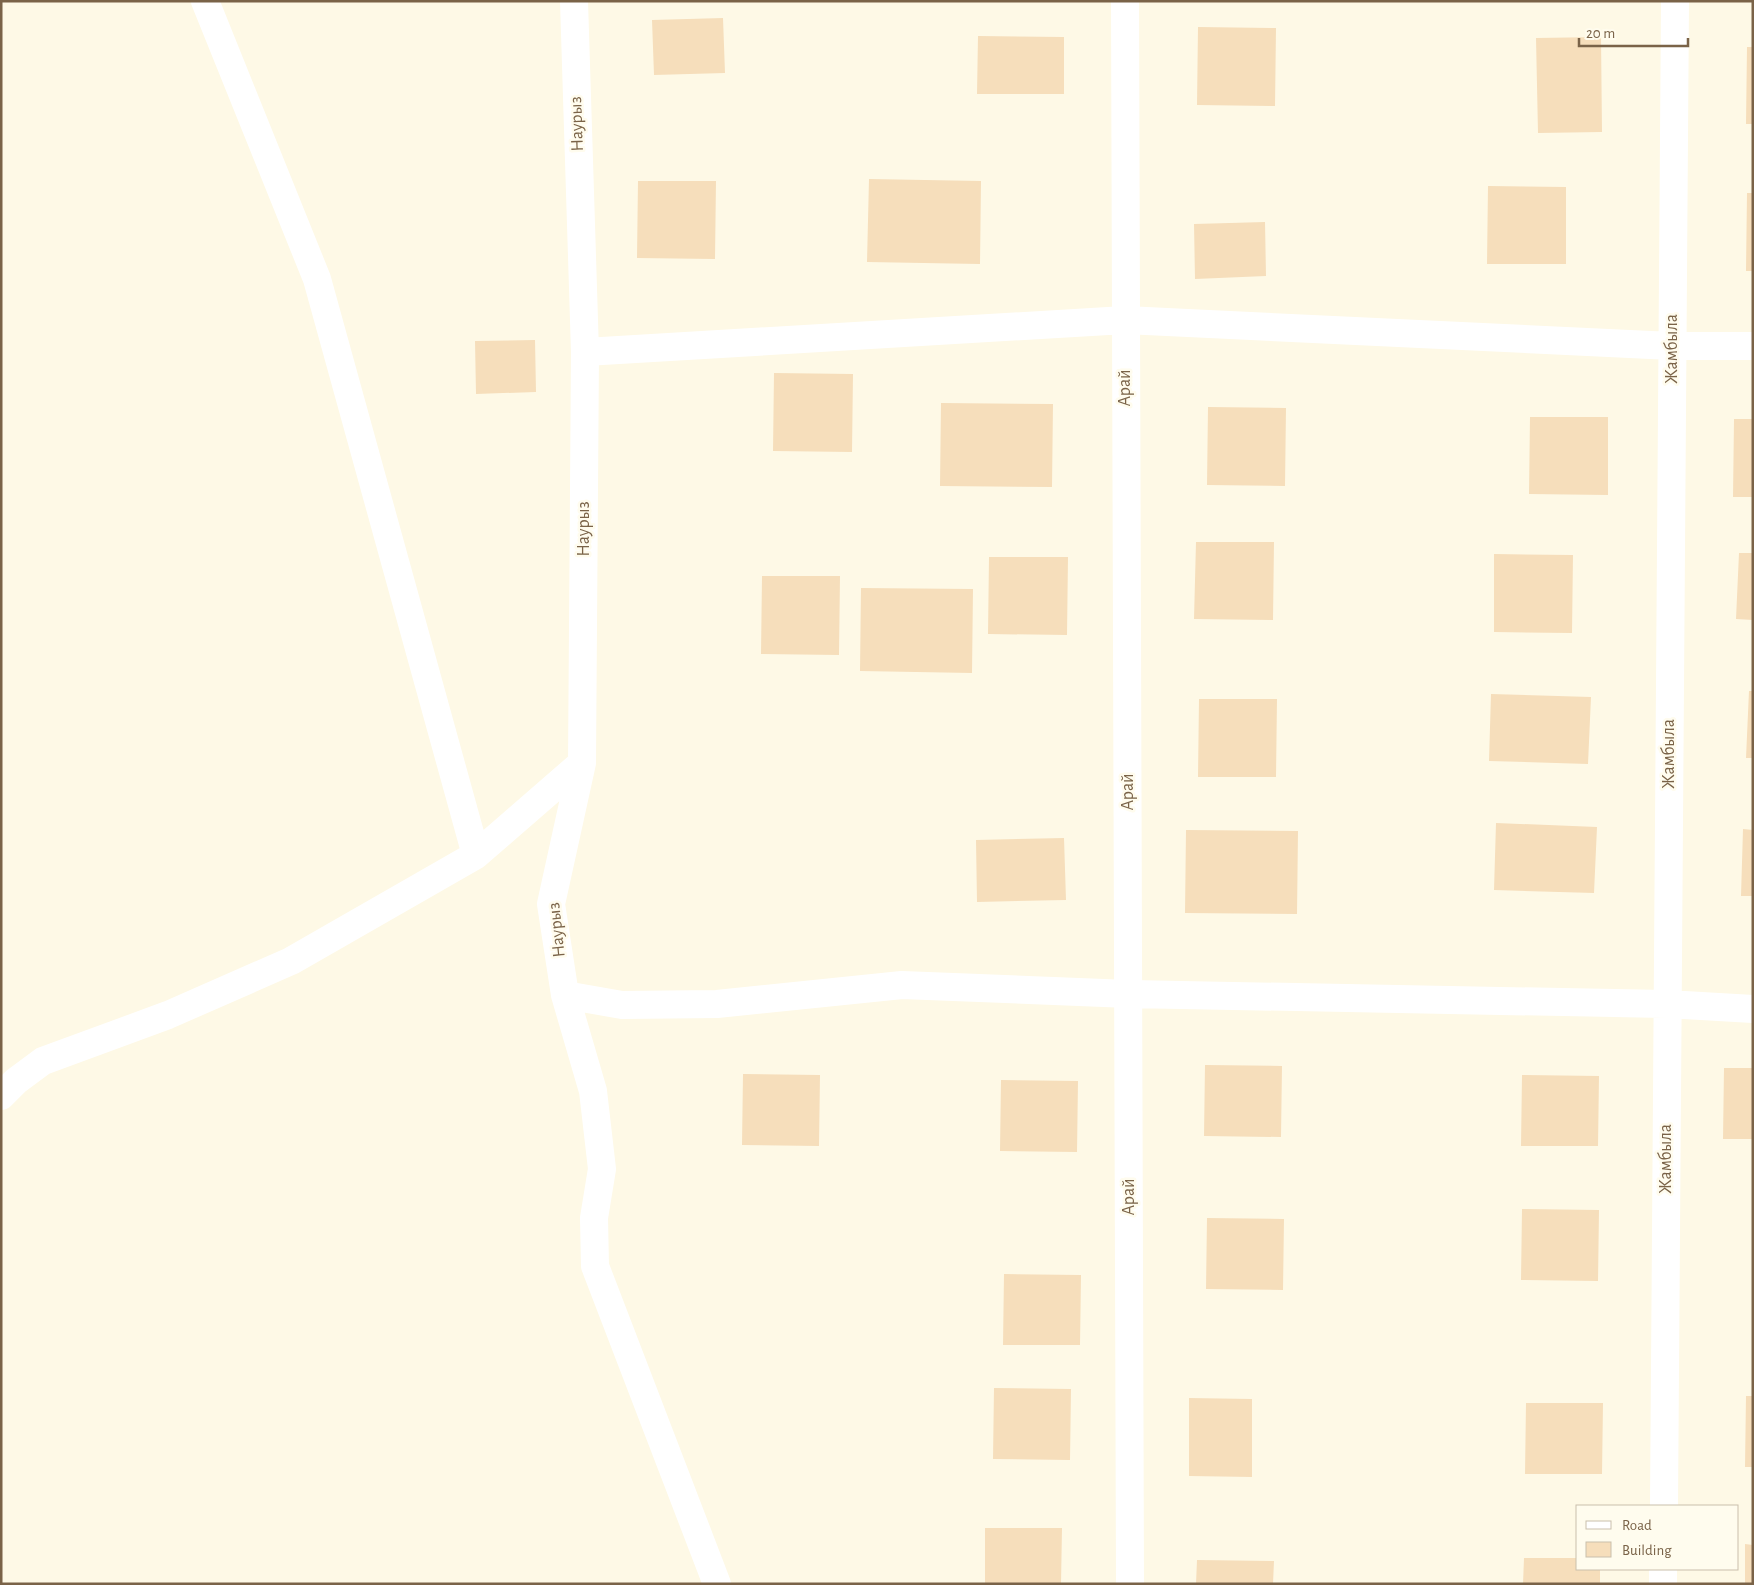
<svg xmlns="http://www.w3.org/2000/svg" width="1754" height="1585" font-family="'Alegreya Sans',sans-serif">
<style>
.building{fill:#f6debb}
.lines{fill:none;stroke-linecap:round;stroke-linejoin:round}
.minor{stroke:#fff;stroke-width:28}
.labels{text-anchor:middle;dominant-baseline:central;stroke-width:5;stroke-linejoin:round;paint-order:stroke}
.street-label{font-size:18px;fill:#7a6348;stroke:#fffcee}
</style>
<rect width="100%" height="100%" fill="#fef9e6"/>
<path class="building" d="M 723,18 L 725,73 L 654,75 L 652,20 Z
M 1198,27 L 1276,28 L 1275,106 L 1197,105 Z
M 978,36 L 1064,37 L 1064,94 L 977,94 Z
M 1601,37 L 1602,132 L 1538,133 L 1536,38 Z
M 1747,47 L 1753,47 L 1753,124 L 1746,124 Z
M 869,179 L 981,181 L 980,264 L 867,262 Z
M 638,181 L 716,181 L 715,259 L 637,258 Z
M 1488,186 L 1566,187 L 1566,264 L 1487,264 Z
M 1747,193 L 1753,193 L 1753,271 L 1746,271 Z
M 1265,222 L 1266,276 L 1195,279 L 1194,224 Z
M 535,340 L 536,392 L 476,394 L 475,341 Z
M 774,373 L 853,374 L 852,452 L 773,451 Z
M 941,403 L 1053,404 L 1052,487 L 940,486 Z
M 1208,407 L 1286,408 L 1285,486 L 1207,485 Z
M 1530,417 L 1608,417 L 1608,495 L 1529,494 Z
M 1734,419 L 1753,419 L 1753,497 L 1733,497 Z
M 1196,542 L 1274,542 L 1273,620 L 1194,619 Z
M 1739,553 L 1753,553 L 1753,620 L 1736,619 Z
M 1494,554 L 1573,555 L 1572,633 L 1494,632 Z
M 989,557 L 1068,557 L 1067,635 L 988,634 Z
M 762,576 L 840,576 L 839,655 L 761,654 Z
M 861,588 L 973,589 L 972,673 L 860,671 Z
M 1749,691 L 1753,691 L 1753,758 L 1746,758 Z
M 1491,694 L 1591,697 L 1588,764 L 1489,761 Z
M 1199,699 L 1277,699 L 1276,777 L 1198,777 Z
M 1496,823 L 1597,827 L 1594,893 L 1494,890 Z
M 1743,829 L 1753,830 L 1753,896 L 1741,896 Z
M 1186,830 L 1298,831 L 1297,914 L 1185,913 Z
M 1064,838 L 1066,900 L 977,902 L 976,840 Z
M 1205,1065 L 1282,1066 L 1281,1137 L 1204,1136 Z
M 1724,1068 L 1753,1068 L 1753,1139 L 1723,1139 Z
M 743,1074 L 820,1075 L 819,1146 L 742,1145 Z
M 1522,1075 L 1599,1076 L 1598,1146 L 1521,1146 Z
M 1001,1080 L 1078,1081 L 1077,1152 L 1000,1151 Z
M 1522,1209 L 1599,1210 L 1598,1281 L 1521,1280 Z
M 1207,1218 L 1284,1219 L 1283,1290 L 1206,1289 Z
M 1004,1274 L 1081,1275 L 1080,1345 L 1003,1345 Z
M 994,1388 L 1071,1389 L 1070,1460 L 993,1459 Z
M 1746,1396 L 1753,1396 L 1753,1467 L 1745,1467 Z
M 1189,1398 L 1252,1399 L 1252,1477 L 1189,1476 Z
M 1526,1403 L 1603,1403 L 1602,1474 L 1525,1474 Z
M 985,1528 L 1062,1528 L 1061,1584 L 985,1584 Z
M 1745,1544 L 1753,1545 L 1753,1584 L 1745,1584 Z
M 1524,1558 L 1578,1558 L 1578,1569 L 1600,1569 L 1600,1584 L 1523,1584 Z
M 1197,1560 L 1274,1561 L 1273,1584 L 1196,1584 Z"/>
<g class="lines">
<path class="minor" d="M 574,1 L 585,352 L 582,763 L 551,904 L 565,995 L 622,1005 L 717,1004 L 902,985 L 1129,994 L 1667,1004 L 1753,1009
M 1125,1 L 1130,1584
M 585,352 L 1125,320 L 1672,346 L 1753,346
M 476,855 L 582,763
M 565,995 L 593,1091 L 602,1169 L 594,1218 L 595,1266 L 717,1584
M 1,1096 L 16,1081 L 43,1061 L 168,1015 L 291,961 L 476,855 L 317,279 L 205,1
M 1664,1506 L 1675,1
M 1663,1584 L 1663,1569"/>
</g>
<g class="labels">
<g class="street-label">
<text transform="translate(577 124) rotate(-92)">Наурыз</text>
<text transform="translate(1672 349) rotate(-90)">Жамбыла</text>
<text transform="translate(1125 388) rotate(-90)">Арай</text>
<text transform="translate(584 529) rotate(-90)">Наурыз</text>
<text transform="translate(1669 754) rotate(-90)">Жамбыла</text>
<text transform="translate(1128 792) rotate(-90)">Арай</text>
<text transform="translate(557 930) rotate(-96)">Наурыз</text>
<text transform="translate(1666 1159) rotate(-90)">Жамбыла</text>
<text transform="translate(1129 1197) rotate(-90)">Арай</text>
</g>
</g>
<rect width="1754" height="1585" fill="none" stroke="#7a6348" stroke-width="5"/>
<rect x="1576" y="1505" width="162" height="65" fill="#fffcee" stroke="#cabfac"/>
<rect x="1586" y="1521" width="25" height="8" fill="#ffffff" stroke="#cabfac"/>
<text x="1622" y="1530" font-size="15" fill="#7a6348">Road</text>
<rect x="1586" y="1542" width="25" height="15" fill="#f6debb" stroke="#cabfac"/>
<text x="1622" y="1555" font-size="15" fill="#7a6348">Building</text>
<path d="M1579 38v8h109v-8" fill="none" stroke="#7a6348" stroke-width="2.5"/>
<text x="1586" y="38" font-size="15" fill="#7a6348" stroke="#fffcee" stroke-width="4" paint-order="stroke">20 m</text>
</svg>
